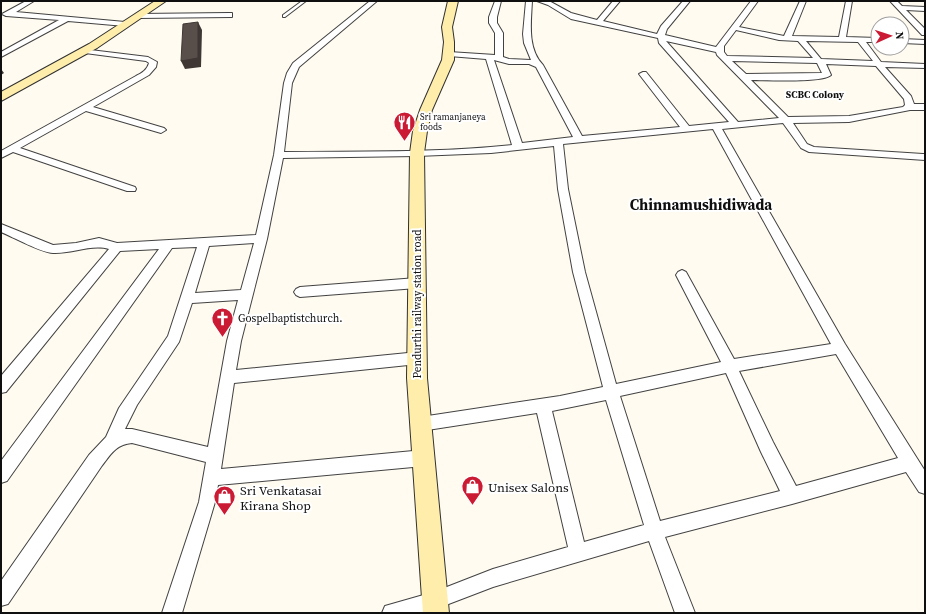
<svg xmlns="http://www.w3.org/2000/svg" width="926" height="614" font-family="'Source Serif 4',serif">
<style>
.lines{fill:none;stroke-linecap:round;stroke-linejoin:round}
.lane-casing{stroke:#424242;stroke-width:2}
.street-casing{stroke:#424242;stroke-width:2}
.secondary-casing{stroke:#313131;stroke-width:2}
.lane{fill:#fff;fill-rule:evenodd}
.street{fill:#fff;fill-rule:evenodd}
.secondary{fill:#ffeeab;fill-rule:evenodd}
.shaded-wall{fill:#3e3734}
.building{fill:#584e4a;stroke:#3e3734}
.labels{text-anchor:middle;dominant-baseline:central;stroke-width:4;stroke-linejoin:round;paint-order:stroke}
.far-poi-label{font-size:9px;fill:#0f0f0f;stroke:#fff;text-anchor:start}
.far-neighbourhood-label{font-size:10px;font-weight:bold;fill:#0f0f0f;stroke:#fff}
.street-label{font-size:11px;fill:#0f0f0f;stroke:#fff}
.poi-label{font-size:11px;fill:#0f0f0f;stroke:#fff;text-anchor:start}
.near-poi-label{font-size:13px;fill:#0f0f0f;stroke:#fff;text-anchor:start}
.district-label{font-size:15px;font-weight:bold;fill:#0f0f0f;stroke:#fff}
</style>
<rect width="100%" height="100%" fill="#fffbf0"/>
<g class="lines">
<defs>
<path id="lane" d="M 302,1 L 306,1 L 285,17 L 283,17 L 283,15 Z"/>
<path id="street" d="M 26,1 L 34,1 L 16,12 L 125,22 L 129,24 L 125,26 L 68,21 L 1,57 L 1,52 L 59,20 L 6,16 L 2,14 Z
M 370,1 L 377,1 L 299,67 L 292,83 L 284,152 C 360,151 437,153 512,145 L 486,59 L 449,56 L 445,54 L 449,52 L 495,55 L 495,33 L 489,23 L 489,17 L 495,1 L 501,1 L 497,17 L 497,23 L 503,33 L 503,57 L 509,59 L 531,60 L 524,43 L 523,34 L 526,1 L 532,1 C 531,22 527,49 543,65 L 582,136 L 680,127 L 639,74 L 643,72 L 646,72 L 689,126 L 729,122 L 659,43 L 658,38 L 571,19 L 548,5 L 537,1 L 549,1 L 571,13 L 597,20 L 613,1 L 620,1 L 603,21 L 657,34 L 661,26 L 683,1 L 690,1 L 667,29 L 665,35 L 716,47 L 751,1 L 758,1 L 739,27 L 784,36 L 800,1 L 806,1 L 792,36 L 839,37 L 846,1 L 852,1 L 846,37 L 878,38 L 878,42 L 866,42 L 881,62 L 925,64 L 925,68 L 885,67 L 911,96 L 914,104 L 925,104 L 925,110 L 910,110 L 849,122 L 793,123 L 807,144 L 814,147 L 923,154 L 925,154 L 925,160 L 809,152 L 801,148 L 783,123 L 722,129 L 845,344 L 925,471 L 925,494 L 919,492 L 906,472 L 792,504 L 665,537 L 695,613 L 675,613 L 649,541 L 493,587 L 425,613 L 382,613 L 385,606 L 434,592 L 493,569 L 568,547 L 537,413 L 421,431 L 416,429 L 413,424 L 416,419 L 421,417 L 560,396 L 603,387 L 573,272 L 558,189 L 554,146 L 491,153 L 417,156 L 283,158 L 267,239 L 241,341 L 236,370 L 418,352 L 423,354 L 425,358 L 423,362 L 418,364 L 234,383 L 221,469 L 424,450 L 430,452 L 432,458 L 430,464 L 424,466 L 218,485 L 215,502 L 182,613 L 162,613 L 199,502 L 206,462 L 132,443 C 115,445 111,454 101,467 L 8,604 L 1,606 L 1,581 L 89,455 L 106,437 L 119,408 L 168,336 L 197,247 L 172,248 L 7,481 L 1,483 L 1,461 L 159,249 L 120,251 L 6,392 L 1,393 L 1,376 L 109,249 C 91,244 72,254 53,253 C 42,253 13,237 1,232 L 1,224 L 53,245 L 76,243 L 99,238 L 117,243 L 256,235 L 274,155 L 284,83 L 287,73 L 293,63 ZM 736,30 L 779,40 L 798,41 L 813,58 L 727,56 L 724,52 L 724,46 ZM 666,41 L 716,52 L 717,55 L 779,118 L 738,122 ZM 806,41 L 858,42 L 873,61 L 821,59 ZM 494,60 L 509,64 L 529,64 L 536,67 L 573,137 L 522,143 ZM 732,61 L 817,63 L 822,73 L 746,74 ZM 826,64 L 876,66 L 904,99 L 905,105 L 903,107 L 849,116 L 788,117 L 751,80 C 765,80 823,83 831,75 ZM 713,129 L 831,344 L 734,359 L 686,272 L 682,270 L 678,272 L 676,275 L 721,362 L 616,384 L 585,272 L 568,189 L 563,144 ZM 254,243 L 241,290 L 195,293 L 209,246 ZM 238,300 L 227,341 L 208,447 L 132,429 L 125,429 L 137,405 L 179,342 L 192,303 ZM 836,354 L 898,458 L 796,486 L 773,442 L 739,371 ZM 726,373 L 761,452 L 780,491 L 660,521 L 620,396 ZM 606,400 L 644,525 L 584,542 L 552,411 Z
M 890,1 L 897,1 L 902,6 L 925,7 L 925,11 L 906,10 L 925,29 L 925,35 L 922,35 Z
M 229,13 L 232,13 L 232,17 L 138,18 L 134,16 L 138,14 Z
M 902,39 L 925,40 L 925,44 L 902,43 Z
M 82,49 L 148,57 L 157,62 L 156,67 L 149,75 L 93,107 L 164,128 L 166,130 L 161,133 L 86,111 L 20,148 L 135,187 L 136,189 L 135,191 L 127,191 L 13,152 L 1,158 L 1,151 L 136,76 C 142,73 147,70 149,63 L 146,61 L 85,53 L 82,53 Z
M 417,278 L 421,280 L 423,283 L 421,286 L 417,288 L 300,297 L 296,295 L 294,292 L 296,289 L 300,287 Z"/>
<path id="secondary" d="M 155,1 L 166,1 L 97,48 L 1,101 L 1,92 L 89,44 Z
M 448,1 L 458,1 L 452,27 L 454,42 L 454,60 L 432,110 L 427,131 L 424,153 L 427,378 L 449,613 L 423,613 L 407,378 L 410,153 L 413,131 L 420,110 L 442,60 L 444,42 L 442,27 Z"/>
</defs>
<use href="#lane" class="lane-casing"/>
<use href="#street" class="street-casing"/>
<use href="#secondary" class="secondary-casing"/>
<use href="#lane" class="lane"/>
<use href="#street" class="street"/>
<use href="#secondary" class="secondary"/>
</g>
<path class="shaded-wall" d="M 198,22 L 202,30 L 201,67 L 185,69 L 181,61 Z
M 1,69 L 4,73 L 1,75 Z"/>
<path class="building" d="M 198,22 L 198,58 L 181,61 L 183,24 Z"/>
<defs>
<symbol id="restaurant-pin" viewBox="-11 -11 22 30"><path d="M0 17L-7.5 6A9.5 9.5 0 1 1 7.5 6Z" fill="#cb1b34" stroke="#fff"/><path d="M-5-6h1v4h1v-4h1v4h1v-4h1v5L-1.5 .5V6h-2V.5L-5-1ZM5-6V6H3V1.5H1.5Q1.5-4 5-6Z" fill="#fff"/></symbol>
<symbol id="church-pin" viewBox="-11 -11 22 30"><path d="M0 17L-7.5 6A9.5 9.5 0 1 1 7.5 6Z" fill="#cb1b34" stroke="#fff"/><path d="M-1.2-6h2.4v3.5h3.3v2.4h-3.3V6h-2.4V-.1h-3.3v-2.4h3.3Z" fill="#fff"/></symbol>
<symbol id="shop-pin" viewBox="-11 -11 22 30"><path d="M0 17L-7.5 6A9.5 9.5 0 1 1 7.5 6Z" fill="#cb1b34" stroke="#fff"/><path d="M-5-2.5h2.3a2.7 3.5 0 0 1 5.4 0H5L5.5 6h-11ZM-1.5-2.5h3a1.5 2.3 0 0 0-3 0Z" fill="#fff"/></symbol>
</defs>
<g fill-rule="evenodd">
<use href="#restaurant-pin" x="392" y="110" width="25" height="34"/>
<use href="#church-pin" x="210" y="306" width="25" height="34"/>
<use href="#shop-pin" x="460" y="474" width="25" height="34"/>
<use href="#shop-pin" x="212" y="484" width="25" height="34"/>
</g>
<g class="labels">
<g class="far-poi-label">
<text x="420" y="117">Sri ramanjaneya<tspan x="420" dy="10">foods</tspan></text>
</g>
<g class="far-neighbourhood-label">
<text x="815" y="94">SCBC Colony</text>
</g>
<g class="street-label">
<text transform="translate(417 304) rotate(-90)">Pendurthi railway station road</text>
</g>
<g class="poi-label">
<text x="238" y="318">Gospelbaptistchurch.</text>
</g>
<g class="near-poi-label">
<text x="488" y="487">Unisex Salons</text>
<text x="240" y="490">Sri Venkatasai<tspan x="240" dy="15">Kirana Shop</tspan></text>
</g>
<g class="district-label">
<text x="701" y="204">Chinnamushidiwada</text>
</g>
</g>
<rect width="926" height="614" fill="none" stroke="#0f0f0f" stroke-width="4"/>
<g transform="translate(890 36) rotate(87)"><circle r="19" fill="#ffffff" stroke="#9f9f9f"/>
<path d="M0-3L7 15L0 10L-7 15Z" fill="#cb1b34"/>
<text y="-6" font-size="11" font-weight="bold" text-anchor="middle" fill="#0f0f0f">N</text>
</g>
</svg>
